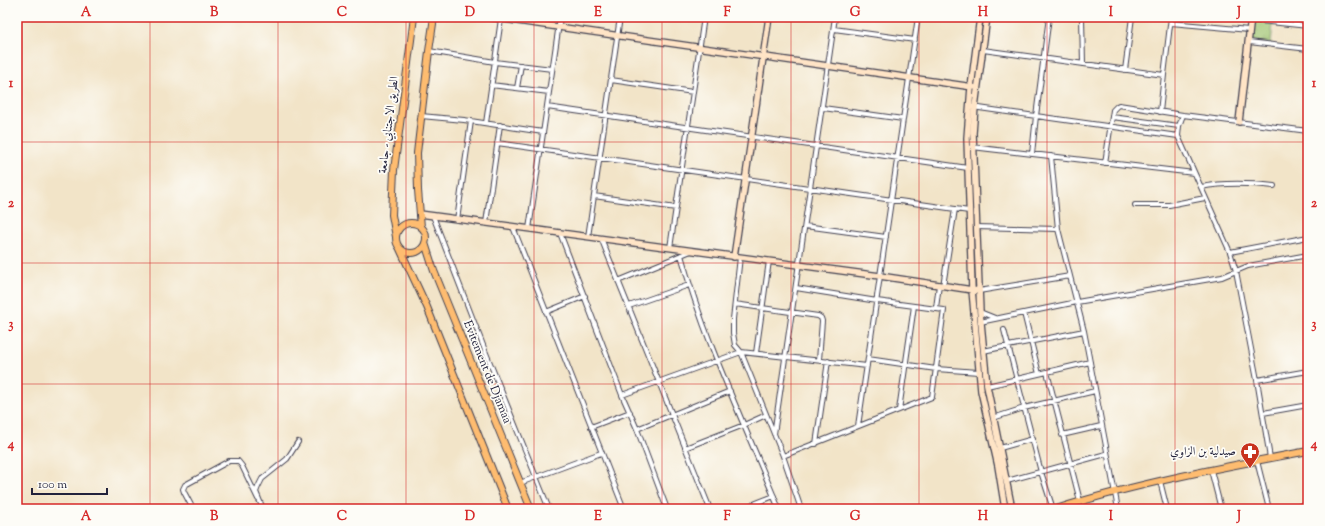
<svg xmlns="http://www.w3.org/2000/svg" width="1325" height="526" font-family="'Sorts Mill Goudy',Amiri,serif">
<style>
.park{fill:url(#park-crowns);stroke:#607355}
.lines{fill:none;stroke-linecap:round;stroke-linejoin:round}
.street-casing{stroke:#413f50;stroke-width:6}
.secondary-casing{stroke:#413f50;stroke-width:8}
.primary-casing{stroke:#413f50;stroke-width:8}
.street{stroke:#fff;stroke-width:4}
.secondary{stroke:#ffe4c6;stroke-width:5.5}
.primary{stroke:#febc70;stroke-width:6}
.grid{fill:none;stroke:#d62828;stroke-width:1;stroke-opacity:0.55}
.labels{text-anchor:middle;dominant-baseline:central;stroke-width:3.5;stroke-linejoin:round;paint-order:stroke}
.street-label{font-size:12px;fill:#22223b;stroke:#fdfcf7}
.poi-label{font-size:12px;fill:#22223b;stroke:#fdfcf7;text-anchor:end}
.neatline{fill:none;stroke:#d62828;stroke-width:1.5}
.grid-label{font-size:13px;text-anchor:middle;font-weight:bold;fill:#d62828}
</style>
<defs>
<pattern id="park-crowns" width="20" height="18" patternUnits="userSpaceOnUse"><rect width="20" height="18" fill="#9fc46f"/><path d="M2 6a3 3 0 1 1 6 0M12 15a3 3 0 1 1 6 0" fill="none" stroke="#89a861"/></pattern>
</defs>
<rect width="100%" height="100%" fill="#fdfcf7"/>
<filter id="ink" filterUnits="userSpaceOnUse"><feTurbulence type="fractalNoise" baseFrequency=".025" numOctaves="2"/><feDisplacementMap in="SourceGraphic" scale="8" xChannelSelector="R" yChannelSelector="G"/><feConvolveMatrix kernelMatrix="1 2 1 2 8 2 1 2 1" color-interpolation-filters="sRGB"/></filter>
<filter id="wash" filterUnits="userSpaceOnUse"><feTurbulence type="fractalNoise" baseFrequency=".012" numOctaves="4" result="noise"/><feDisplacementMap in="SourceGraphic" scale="16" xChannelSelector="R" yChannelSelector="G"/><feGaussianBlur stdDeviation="0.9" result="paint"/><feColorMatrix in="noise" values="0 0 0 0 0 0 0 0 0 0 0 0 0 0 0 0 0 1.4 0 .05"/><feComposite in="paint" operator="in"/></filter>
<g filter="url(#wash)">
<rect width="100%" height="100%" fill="#f2e4c8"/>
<path class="park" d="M 1251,20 L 1273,22 L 1271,44 L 1249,41 Z"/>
</g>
<g filter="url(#ink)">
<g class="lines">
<defs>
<path id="street" d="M 1082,17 L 1083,64
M 1250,20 L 1308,26
M 1171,23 L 1249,30
M 834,29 L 915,40
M 1249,42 L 1308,49
M 983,50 L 1164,75 L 1171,17
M 429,51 L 495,62 L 552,69
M 1125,70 L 1132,17
M 611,80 L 693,92
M 491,85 L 549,92
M 517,88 L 521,65
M 547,107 L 968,168
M 972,107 L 1178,136
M 823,108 L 903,119
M 1160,112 L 1164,75
M 1183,115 L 1179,126 L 1178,136 L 1230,252 L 1236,271 L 1257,380 L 1270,458
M 421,116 L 464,120 L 543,132
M 1112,117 L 1179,126
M 486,123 L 501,19
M 497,143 L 969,211
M 972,147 L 1194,173
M 1032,154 L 1036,116 L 1049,17
M 1051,156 L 1058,229 L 1084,331 L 1118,509
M 1105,163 L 1113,110 L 1117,106 L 1119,105 L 1183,115 L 1308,131
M 1201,187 C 1225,182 1249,183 1274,186
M 594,196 L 676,208
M 1135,205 L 1169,205 L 1205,198
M 433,216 L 486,353 L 549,509
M 457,220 L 471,121
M 486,223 L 500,125
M 805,226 L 886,237
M 513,227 L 624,509
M 976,227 L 1058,229
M 529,229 L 560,17
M 560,233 L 622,395 L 637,429 L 667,509
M 588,237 L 620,17
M 601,238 L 710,509
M 670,248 L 704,17
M 1230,252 L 1308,237
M 681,255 C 705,342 745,425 779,509
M 740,257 L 733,319 L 733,333 L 735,345 L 741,352 L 867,366
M 618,281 L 691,251
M 943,286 L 955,209
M 979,291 L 1070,276
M 735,304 L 818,316 L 821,318 L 822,321 L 819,360
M 629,306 L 689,285
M 936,308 L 939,285
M 546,312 L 585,296
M 980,312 L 995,318
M 1024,313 L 1039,374
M 980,322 L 1077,302 L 1222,277 L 1248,266 L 1308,255
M 1004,330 L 1041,472 L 1053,509
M 983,351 L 1084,331
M 756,353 L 769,261
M 868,359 L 936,369 L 979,372
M 1307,371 L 1308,378
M 1047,372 L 1080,501
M 1257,380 L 1308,371
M 987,386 L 1090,362
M 622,395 L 741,352 L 783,456 L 801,509
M 899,410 L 914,306
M 1263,413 L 1308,405
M 993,418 L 1024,408 L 1095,391
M 858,426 L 918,17
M 591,427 L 630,412
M 637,429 L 730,391
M 774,434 L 835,17
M 1062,435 L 1101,426
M 816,444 L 828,361
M 685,448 L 744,425 L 766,415
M 1000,448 L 1033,439
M 783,456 L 932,397 L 944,310 L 877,301 L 796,288
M 1257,461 L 1269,509
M 1211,470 L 1221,509
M 1007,481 L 1106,454
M 1160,481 L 1167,509
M 520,483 L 601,453
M 193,509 L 184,492 L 183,489 L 185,485 L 229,461 L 238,461 L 242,466 L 258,499
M 263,509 L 256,492 L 258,487 L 262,479 L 287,459 L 298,442
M 741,509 L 774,496"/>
<path id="secondary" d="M 489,17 L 973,87
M 980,17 L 971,87 L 967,138 L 972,290 L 981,391 L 998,466 L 1005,509
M 987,17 L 975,107 L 973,133 L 980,312 L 987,386 L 1012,509
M 1239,122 L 1251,17
M 420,214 L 880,276 L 979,291
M 734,257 L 769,17
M 1292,509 L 1308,506"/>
<path id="primary" d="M396 238a15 15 0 1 1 30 0a15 15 0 1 1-30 0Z
M 421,227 L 418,190 L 417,153 L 429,51 L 434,17
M 396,237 L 392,215 L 394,170 L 414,17
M 425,243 L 434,271 L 531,509
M 400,249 L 427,307 L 508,509
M 1056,509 C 1138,483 1223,467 1308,451"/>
</defs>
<use href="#street" class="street-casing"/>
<use href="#secondary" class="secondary-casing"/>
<use href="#primary" class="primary-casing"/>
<use href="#street" class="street"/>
<use href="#secondary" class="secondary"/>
<use href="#primary" class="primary"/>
</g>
</g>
<path class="grid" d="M 150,17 L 150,509M 278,17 L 278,509M 406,17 L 406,509M 534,17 L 534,509M 662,17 L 662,509M 791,17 L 791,509M 919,17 L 919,509M 1047,17 L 1047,509M 1175,17 L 1175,509M 17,142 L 1308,142M 17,263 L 1308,263M 17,384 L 1308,384"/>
<defs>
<symbol id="pharmacy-pin" viewBox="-11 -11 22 30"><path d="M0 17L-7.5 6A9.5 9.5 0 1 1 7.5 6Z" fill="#c8321e" stroke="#fdfcf7"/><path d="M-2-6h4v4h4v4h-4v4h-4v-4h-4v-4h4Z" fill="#fff"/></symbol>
</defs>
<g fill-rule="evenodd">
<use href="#pharmacy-pin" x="1239" y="441" width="22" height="30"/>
</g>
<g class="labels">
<g class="street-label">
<text transform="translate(389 125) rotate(-83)">الطريق الاجتنابي - جامعة</text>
<text transform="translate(487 372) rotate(68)">Evitement de Djamaa</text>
</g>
<g class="poi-label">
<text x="1236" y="452">صيدلية بن الزاوي</text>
</g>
</g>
<rect width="1325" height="526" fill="none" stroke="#fdfcf7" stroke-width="44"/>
<path d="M32 488v6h75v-6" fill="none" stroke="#22223b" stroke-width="2"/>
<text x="38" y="488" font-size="12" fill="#22223b" stroke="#fdfcf7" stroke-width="3" paint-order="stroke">100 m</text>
<rect x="22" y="22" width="1281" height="482" class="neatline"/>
<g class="grid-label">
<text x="86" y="16">A</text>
<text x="214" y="16">B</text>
<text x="342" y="16">C</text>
<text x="470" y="16">D</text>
<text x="598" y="16">E</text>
<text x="727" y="16">F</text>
<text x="855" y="16">G</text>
<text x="983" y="16">H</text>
<text x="1111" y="16">I</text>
<text x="1239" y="16">J</text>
<text x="11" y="87">1</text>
<text x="1314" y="87">1</text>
<text x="11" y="207">2</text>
<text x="1314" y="207">2</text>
<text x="11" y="328">3</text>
<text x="1314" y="328">3</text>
<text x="11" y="448">4</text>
<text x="1314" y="448">4</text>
<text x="86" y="520">A</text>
<text x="214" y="520">B</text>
<text x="342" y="520">C</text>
<text x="470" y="520">D</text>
<text x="598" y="520">E</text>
<text x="727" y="520">F</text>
<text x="855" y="520">G</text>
<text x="983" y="520">H</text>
<text x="1111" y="520">I</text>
<text x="1239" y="520">J</text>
</g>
</svg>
